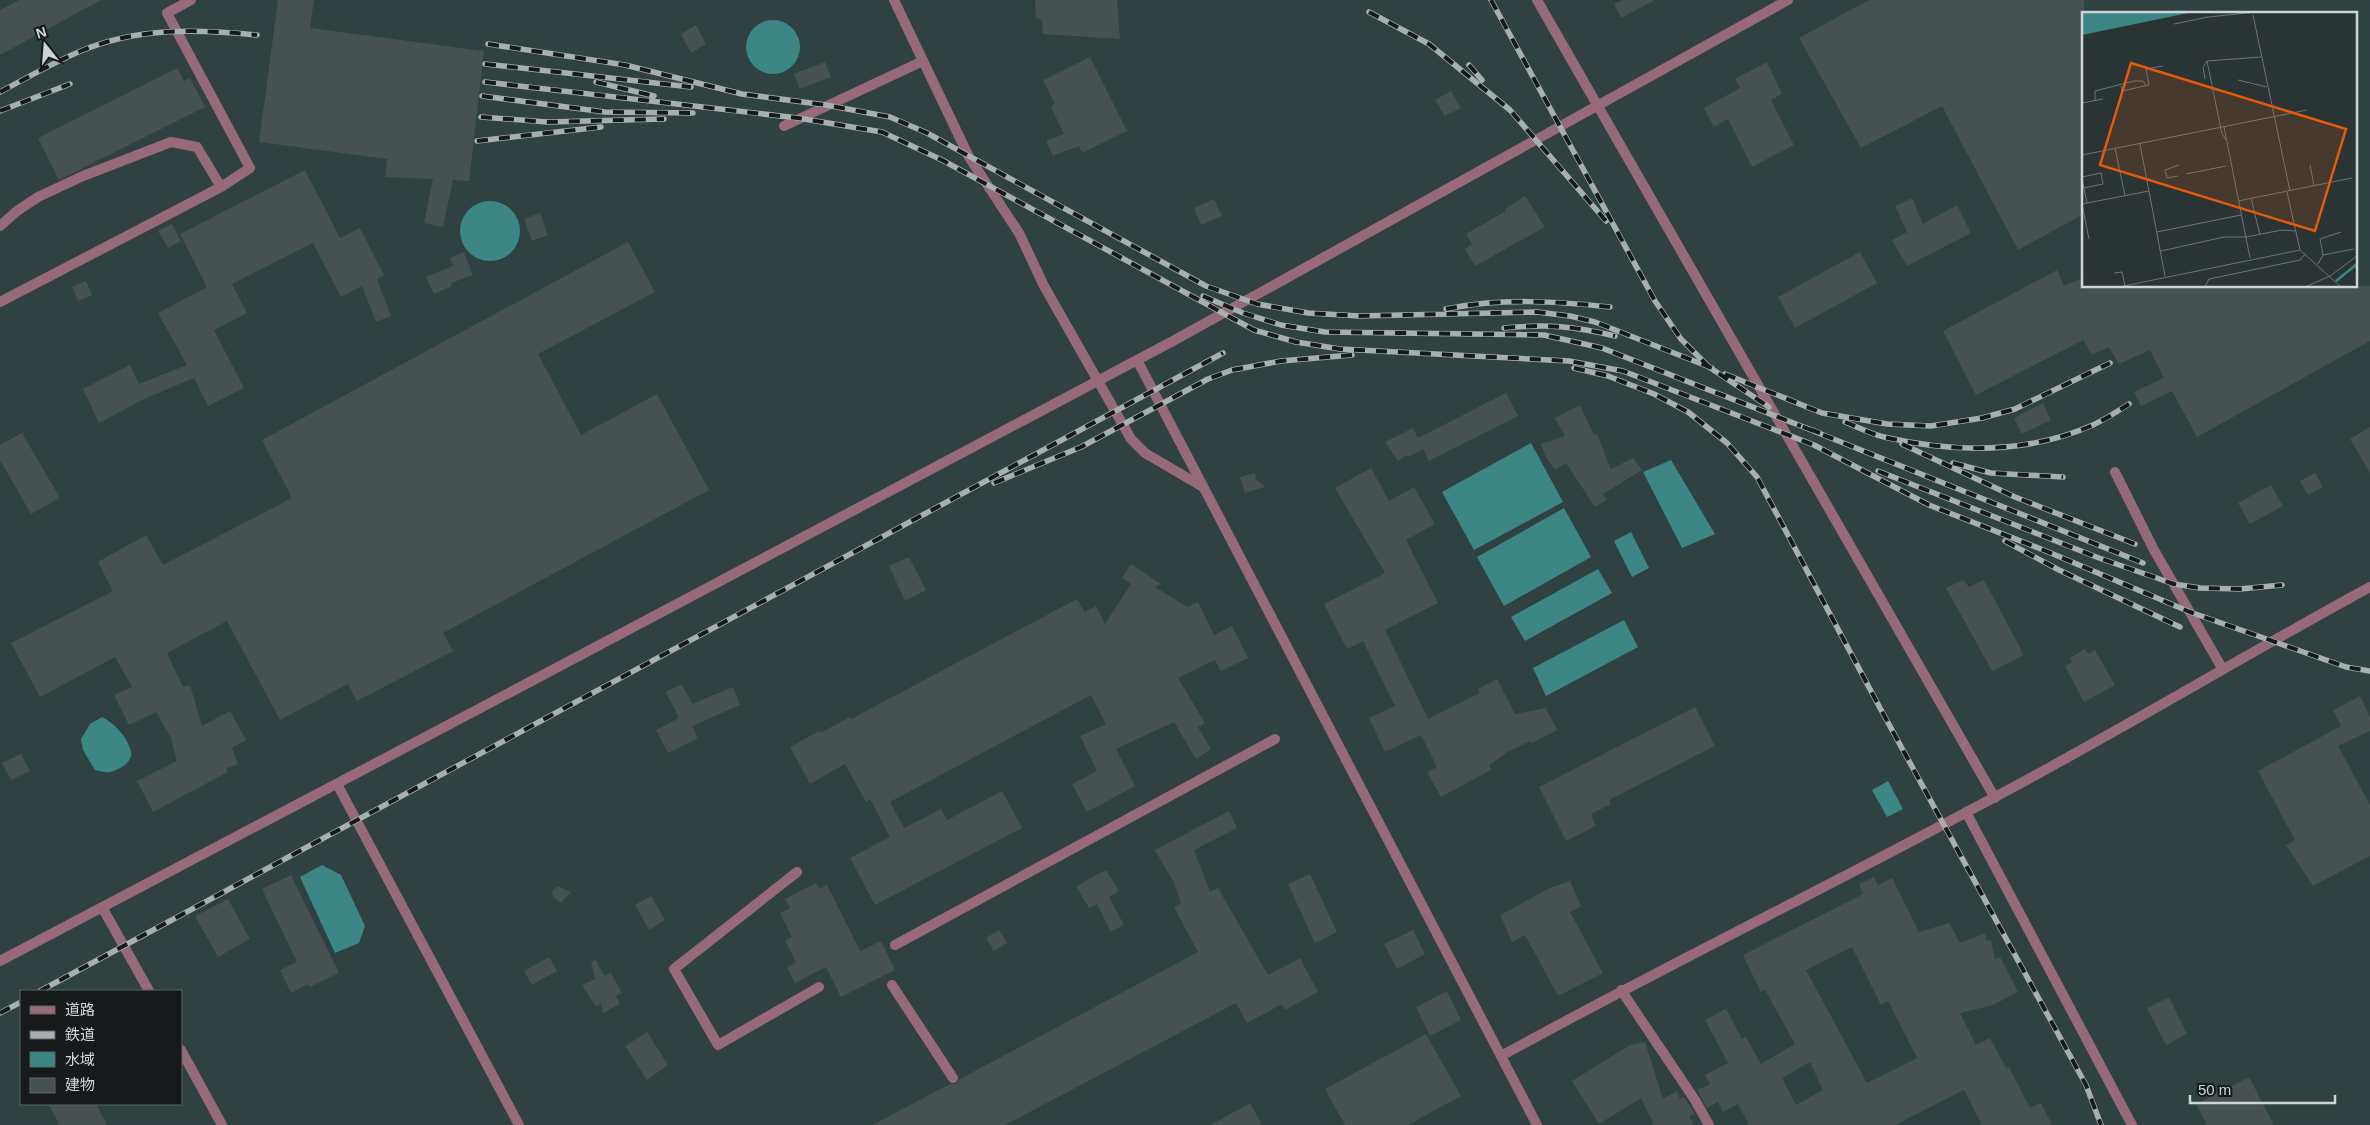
<svg xmlns="http://www.w3.org/2000/svg" width="2370" height="1125" font-family="Arial,'Noto Sans JP',sans-serif">
<style>
.built{fill:#304141;fill-rule:evenodd}
.water{fill:#3c8686}
.building{fill:#475151;fill-rule:evenodd}
.lines{fill:none;stroke-linecap:round;stroke-linejoin:round}
.service{stroke:#966a78;stroke-width:10}
.minor{stroke:#966a78;stroke-width:10}
.rail-casing{stroke:#a8afaf;stroke-width:5.5}
.rail{stroke:#161a1a;stroke-width:4;stroke-dasharray:11;stroke-linecap:butt}
.inset-river{fill:none;stroke:#3c8686;stroke-width:2.5}
.inset-road{fill:none;stroke:#6c7474;stroke-width:1}
.view{fill:#e8590c;fill-opacity:0.15;stroke:#e8590c;stroke-width:2.5}
.inset-edge{fill:none;stroke:#cfd5d5;stroke-width:2.5}
</style>
<rect width="100%" height="100%" fill="#2a3434"/>
<path class="built" d="M 0,0 L 2370,0 L 2370,1125 L 0,1125 ZM 2084,14 L 2356,14 L 2356,286 L 2084,286 ZM 21,991 L 181,991 L 181,1104 L 21,1104 Z"/>
<path class="water" d="M746 47a27 27 0 1 1 54 0a27 27 0 1 1-54 0Z
M460 231a30 30 0 1 1 60 0a30 30 0 1 1-60 0Z
M 1531,443 L 1563,502 L 1474,550 L 1442,492 Z
M 1671,460 L 1715,534 L 1682,548 L 1643,472 Z
M 1564,508 L 1591,557 L 1504,606 L 1477,557 Z
M 1631,532 L 1649,568 L 1632,577 L 1614,541 Z
M 1598,569 L 1612,593 L 1525,641 L 1511,617 Z
M 1624,620 L 1638,647 L 1546,696 L 1533,668 Z
M 102,717 C 114,723 128,737 131,752 C 133,762 119,770 110,772 C 106,773 100,771 95,770 L 83,750 L 81,739 L 90,724 Z
M 1888,781 L 1903,809 L 1887,817 L 1872,790 Z
M 322,865 L 341,875 L 365,926 L 359,943 L 335,953 L 300,877 Z"/>
<path class="building" d="M 19,0 L 101,0 L 0,55 L 0,10 Z
M 278,0 L 314,0 L 310,28 L 484,51 L 469,181 L 453,180 L 443,227 L 424,223 L 433,179 L 385,177 L 387,159 L 259,142 Z
M 1035,0 L 1117,0 L 1120,39 L 1043,34 L 1042,20 L 1036,18 Z
M 1623,0 L 1655,0 L 1621,18 L 1614,4 Z
M 1869,0 L 2084,0 L 2084,214 L 2018,250 L 1942,106 L 1861,148 L 1799,38 Z
M 696,25 L 706,44 L 691,53 L 681,34 Z
M 1090,57 L 1127,131 L 1082,153 L 1079,146 L 1053,156 L 1046,141 L 1064,134 L 1051,107 L 1055,104 L 1043,80 Z
M 825,62 L 831,77 L 800,89 L 794,74 Z
M 1767,62 L 1782,94 L 1771,100 L 1794,145 L 1752,167 L 1728,119 L 1714,127 L 1704,108 L 1740,88 L 1735,79 Z
M 177,68 L 184,81 L 190,78 L 205,107 L 59,180 L 38,138 Z
M 1451,91 L 1461,108 L 1445,116 L 1435,100 Z
M 305,170 L 340,238 L 360,228 L 384,275 L 377,279 L 391,316 L 376,322 L 362,286 L 341,297 L 313,243 L 232,284 L 247,313 L 214,330 L 244,388 L 208,406 L 194,378 L 146,398 L 99,423 L 83,389 L 130,365 L 139,384 L 187,365 L 158,313 L 207,287 L 180,234 Z
M 1525,196 L 1545,227 L 1475,266 L 1465,249 L 1472,244 L 1466,234 L 1506,211 L 1505,209 Z
M 1912,198 L 1923,224 L 1957,205 L 1971,233 L 1907,266 L 1892,240 L 1907,232 L 1895,206 Z
M 1214,199 L 1222,216 L 1201,225 L 1194,208 Z
M 540,213 L 548,235 L 532,241 L 524,219 Z
M 172,224 L 181,241 L 168,248 L 158,231 Z
M 628,242 L 655,292 L 538,354 L 581,435 L 657,394 L 709,490 L 443,633 L 453,651 L 357,701 L 348,684 L 280,720 L 227,621 L 167,653 L 183,687 L 190,685 L 202,726 L 230,711 L 246,740 L 232,748 L 238,764 L 226,769 L 228,772 L 153,812 L 137,781 L 177,761 L 171,738 L 156,712 L 129,725 L 114,695 L 132,687 L 115,657 L 40,697 L 11,643 L 113,591 L 98,562 L 146,535 L 163,565 L 292,498 L 262,440 Z
M 464,252 L 473,275 L 451,283 L 452,286 L 434,294 L 426,277 L 453,266 L 450,258 Z
M 1860,252 L 1877,283 L 1795,328 L 1778,297 Z
M 2057,270 L 2064,286 L 2084,277 L 2084,286 L 2370,286 L 2370,341 L 2197,437 L 2172,391 L 2141,406 L 2134,392 L 2164,378 L 2150,350 L 2119,364 L 2109,347 L 2092,355 L 2083,340 L 1976,395 L 1943,331 Z
M 86,281 L 92,295 L 78,301 L 72,287 Z
M 1506,393 L 1518,416 L 1429,461 L 1423,449 L 1408,457 L 1407,455 L 1398,461 L 1385,442 L 1413,428 L 1418,438 Z
M 2043,403 L 2051,420 L 2022,434 L 2014,418 Z
M 1580,405 L 1594,435 L 1597,434 L 1611,469 L 1633,458 L 1642,470 L 1603,494 L 1607,500 L 1595,507 L 1566,463 L 1555,470 L 1545,455 L 1541,444 L 1565,436 L 1555,418 Z
M 2370,427 L 2370,473 L 2350,439 Z
M 22,433 L 60,498 L 31,514 L 0,460 L 0,445 Z
M 1371,468 L 1389,501 L 1414,487 L 1435,524 L 1406,540 L 1438,603 L 1385,630 L 1428,719 L 1480,693 L 1478,689 L 1497,679 L 1515,714 L 1546,708 L 1557,730 L 1532,743 L 1530,741 L 1505,753 L 1505,754 L 1489,765 L 1491,770 L 1441,797 L 1427,772 L 1437,767 L 1421,735 L 1385,752 L 1369,718 L 1395,706 L 1363,641 L 1347,649 L 1324,604 L 1385,573 L 1335,488 Z
M 1255,473 L 1256,479 L 1265,487 L 1245,493 L 1240,477 Z
M 2315,473 L 2323,487 L 2308,495 L 2300,481 Z
M 2271,485 L 2283,506 L 2250,524 L 2238,503 Z
M 909,557 L 926,590 L 905,601 L 889,566 Z
M 1131,564 L 1161,584 L 1155,587 L 1187,607 L 1198,602 L 1214,635 L 1232,626 L 1248,658 L 1221,671 L 1215,660 L 1178,678 L 1205,723 L 1198,727 L 1211,749 L 1196,759 L 1174,722 L 1116,749 L 1135,786 L 1087,812 L 1072,784 L 1097,771 L 1080,736 L 1106,724 L 1091,695 L 890,802 L 904,828 L 941,809 L 947,820 L 1002,791 L 1022,828 L 875,905 L 850,858 L 890,837 L 870,799 L 866,802 L 845,764 L 810,784 L 790,747 L 819,731 L 820,733 L 850,717 L 851,719 L 1077,599 L 1085,612 L 1096,606 L 1105,624 L 1131,584 L 1122,578 Z
M 1963,580 L 1969,587 L 1984,580 L 2024,655 L 1992,671 L 1946,588 Z
M 2085,649 L 2088,654 L 2095,650 L 2115,685 L 2084,702 L 2065,666 L 2072,662 L 2070,658 Z
M 682,684 L 692,704 L 733,687 L 740,705 L 692,726 L 698,738 L 668,753 L 656,730 L 679,718 L 666,692 Z
M 2360,696 L 2370,717 L 2370,731 L 2338,746 L 2370,805 L 2370,856 L 2313,886 L 2286,845 L 2295,840 L 2258,771 L 2341,726 L 2333,710 Z
M 1695,707 L 1715,746 L 1609,800 L 1611,804 L 1591,814 L 1596,826 L 1566,841 L 1539,787 Z
M 21,754 L 30,771 L 11,780 L 2,763 Z
M 1229,811 L 1237,828 L 1194,850 L 1210,892 L 1218,888 L 1268,975 L 1300,958 L 1318,992 L 1285,1010 L 1282,1004 L 1247,1023 L 1236,1003 L 1005,1125 L 872,1125 L 950,1084 L 956,1084 L 960,1079 L 1198,952 L 1174,907 L 1181,903 L 1174,883 L 1155,850 Z
M 1106,870 L 1119,891 L 1109,897 L 1124,925 L 1111,932 L 1097,904 L 1089,908 L 1076,886 Z
M 1310,874 L 1337,932 L 1315,943 L 1288,884 Z
M 291,875 L 339,973 L 310,987 L 308,984 L 291,993 L 280,970 L 297,962 L 262,889 Z
M 1874,877 L 1878,885 L 1892,878 L 1919,932 L 1949,923 L 1960,943 L 1985,933 L 1987,941 L 1991,940 L 1995,959 L 2000,957 L 2018,992 L 1993,1005 L 1960,1013 L 1976,1045 L 1990,1038 L 2006,1068 L 2009,1067 L 2030,1108 L 2041,1103 L 2052,1125 L 1982,1125 L 1964,1090 L 1895,1125 L 1749,1125 L 1738,1104 L 1723,1112 L 1718,1102 L 1707,1108 L 1697,1090 L 1710,1084 L 1705,1075 L 1728,1063 L 1705,1020 L 1726,1009 L 1742,1039 L 1746,1037 L 1761,1064 L 1795,1044 L 1765,990 L 1761,992 L 1743,955 L 1863,894 L 1859,884 ZM 1852,947 L 1881,1005 L 1888,1001 L 1917,1058 L 1867,1083 L 1806,970 ZM 1810,1062 L 1823,1090 L 1796,1105 L 1782,1078 Z
M 1570,881 L 1581,906 L 1570,912 L 1603,973 L 1558,996 L 1525,935 L 1512,942 L 1500,915 L 1550,888 Z
M 816,883 L 819,889 L 827,885 L 860,951 L 881,941 L 895,970 L 841,997 L 826,967 L 795,983 L 787,967 L 796,962 L 785,941 L 792,937 L 780,913 L 790,908 L 785,899 Z
M 558,886 L 571,892 L 561,903 L 553,897 L 552,891 Z
M 651,896 L 665,920 L 649,930 L 635,905 Z
M 228,899 L 250,939 L 218,957 L 195,916 Z
M 999,930 L 1007,943 L 994,951 L 986,938 Z
M 1413,930 L 1425,954 L 1397,969 L 1384,944 Z
M 549,957 L 557,971 L 532,985 L 524,971 Z
M 596,960 L 604,976 L 611,973 L 622,993 L 616,996 L 620,1004 L 603,1013 L 601,1004 L 596,1007 L 582,985 L 595,979 L 591,962 Z
M 1447,991 L 1461,1020 L 1430,1036 L 1416,1007 Z
M 2169,997 L 2187,1034 L 2166,1045 L 2147,1008 Z
M 647,1032 L 668,1065 L 647,1080 L 625,1046 Z
M 1426,1034 L 1461,1096 L 1408,1125 L 1345,1125 L 1325,1089 Z
M 1645,1042 L 1663,1099 L 1677,1091 L 1680,1099 L 1684,1097 L 1695,1114 L 1689,1116 L 1694,1125 L 1654,1125 L 1641,1098 L 1599,1124 L 1572,1081 L 1630,1045 Z
M 2249,1077 L 2274,1125 L 2207,1125 L 2196,1104 Z
M 1250,1103 L 1262,1125 L 1211,1125 Z
M 48,1104 L 96,1104 L 107,1125 L 60,1125 Z"/>
<g class="lines">
<path class="service" d="M 1537,0 L 1995,798
M 784,126 L 923,61
M 0,226 L 17,211 L 38,197 L 83,176 L 171,142 L 197,147 L 221,187
M 0,302 L 221,187 L 250,168 L 167,13 L 191,0
M 1137,360 L 1537,1125
M 2115,472 L 2154,550 L 2222,668
M 337,784 L 519,1125
M 1966,812 L 2132,1125
M 797,872 L 674,969 L 718,1045 L 819,987
M 102,907 L 149,991
M 895,945 L 1275,739
M 0,961 L 509,693 L 1173,341 L 1788,0
M 892,985 L 953,1078
M 1621,990 L 1695,1100 L 1709,1125
M 181,1050 L 222,1125
M 1501,1056 C 1663,967 1830,886 1993,798 C 2120,731 2243,656 2370,587"/>
<path class="minor" d="M 894,0 L 969,157 L 1019,233 L 1044,286 L 1131,439 L 1145,453 L 1203,487"/>
<defs>
<path id="rail" d="M 1491,0 L 1655,301 L 1681,339 L 1709,367 L 1769,407
M 1369,12 L 1429,44 L 1510,110 L 1606,221
M 488,44 L 625,65 L 742,94 L 826,105 L 890,117 L 927,133 L 1206,286 L 1257,304 L 1308,313 L 1359,316 L 1537,312 L 1570,316 L 1595,322 L 1712,368
M 485,64 L 691,87
M 1469,65 L 1482,80
M 485,82 L 798,118 L 882,132 L 942,160 L 1254,330 L 1296,342 L 1340,349 L 1569,361 L 1623,371 L 1814,445 L 1929,505 L 2046,551 L 2190,612 L 2346,667 L 2370,671
M 596,82 L 654,96
M 0,92 C 27,78 54,62 81,51 C 138,27 198,29 257,35
M 482,96 L 605,112 L 693,113
M 0,111 L 70,84
M 481,117 L 547,122 L 664,119
M 477,141 L 601,127
M 1203,296 L 1243,313 L 1281,325 L 1325,332 L 1544,335 L 1602,348 L 1801,426
M 1446,309 C 1501,298 1554,301 1610,307
M 1504,328 C 1547,324 1574,326 1615,336
M 1574,368 L 1608,376 L 1654,394 L 1688,412 L 1727,443 L 1757,477 L 1880,708 L 2086,1085 L 2101,1125
M 1725,374 L 1822,413 L 1887,424 L 1931,426 L 1982,418 L 2015,409 L 2110,363
M 1845,422 C 1858,427 1871,434 1884,437 C 1954,453 2027,454 2093,425 C 2106,419 2118,411 2129,404
M 1820,433 L 1801,426 L 2143,563
M 1902,444 L 2015,497 L 2135,544
M 1953,463 L 1991,473 L 2063,477
M 1878,471 L 2099,558 L 2174,584 L 2200,588 L 2240,589 L 2282,585
M 994,483 L 1081,447 L 1208,379 L 1232,370 L 1281,361 L 1352,355
M 2005,541 L 2059,570 L 2180,627
M 40,991 L 1223,353
M 0,1013 L 21,1002"/>
</defs>
<use href="#rail" class="rail-casing"/>
<use href="#rail" class="rail"/>
</g>
<g transform="translate(2082 12)">
<rect width="275" height="275" fill="#2a3434"/>
<path d="M 0,0 L 111,0 L 0,23 Z" fill="#3c8686"/>
<path class="inset-river" d="M 254,269 L 275,252"/>
<path class="inset-road" d="M 171,3 L 208,179M 92,12 L 126,5 L 174,0M 123,67 L 121,55 L 125,49M 156,68 L 185,75M 39,74 L 40,79 L 67,73 L 64,57 L 81,54M 13,89 L 13,79 L 52,69 L 61,69 L 64,74M 0,91 L 21,87M 142,115 L 168,246M 145,129 L 140,122 L 125,49 L 179,45M 58,132 L 83,264M 33,136 L 43,184M 0,143 L 225,98M 228,153 L 232,174M 104,162 L 144,154M 96,164 L 85,166 L 83,158 L 97,153M 0,165 L 19,161 L 21,172 L 2,176M 0,167 L 5,191M 205,180 L 218,238M 169,186 L 178,223M 156,189 L 270,166M 0,192 L 67,179M 0,192 L 7,227M 75,220 L 159,203M 79,239 L 142,225 L 164,225 L 200,218 L 213,219M 241,243 L 272,237M 236,252 L 241,243 L 238,227 L 259,220M 32,261 L 40,260 L 43,274M 37,275 L 218,238 L 259,275M 123,275 L 127,267 L 218,248 L 223,242M 223,275 L 248,264 L 275,244"/>
<path class="view" d="M 49,51 L 264,117 L 233,219 L 18,153 Z"/>
<rect width="275" height="275" class="inset-edge"/>
</g>
<rect x="20" y="990" width="162" height="115" fill="#161a1a" stroke="#606565"/>
<rect x="30" y="1006" width="25" height="8" fill="#966a78" stroke="#606565"/>
<text x="65" y="1015" font-size="15" fill="#cfd5d5">道路</text>
<rect x="30" y="1031" width="25" height="8" fill="#a8afaf" stroke="#606565"/>
<text x="65" y="1040" font-size="15" fill="#cfd5d5">鉄道</text>
<rect x="30" y="1052" width="25" height="15" fill="#3c8686" stroke="#606565"/>
<text x="65" y="1065" font-size="15" fill="#cfd5d5">水域</text>
<rect x="30" y="1078" width="25" height="15" fill="#475151" stroke="#606565"/>
<text x="65" y="1090" font-size="15" fill="#cfd5d5">建物</text>
<g transform="translate(45 45) rotate(343)" stroke="#161a1a" stroke-width="4" paint-order="stroke">
<path d="M0-4L9 19L0 12L-9 19Z" fill="#cfd5d5"/>
<text y="-8" font-size="14" font-weight="bold" text-anchor="middle" fill="#cfd5d5">N</text>
</g>
<path d="M2190 1095v8h145v-8" fill="none" stroke="#cfd5d5" stroke-width="2.5"/>
<text x="2198" y="1095" font-size="15" fill="#cfd5d5" stroke="#161a1a" stroke-width="4" paint-order="stroke">50 m</text>
</svg>
